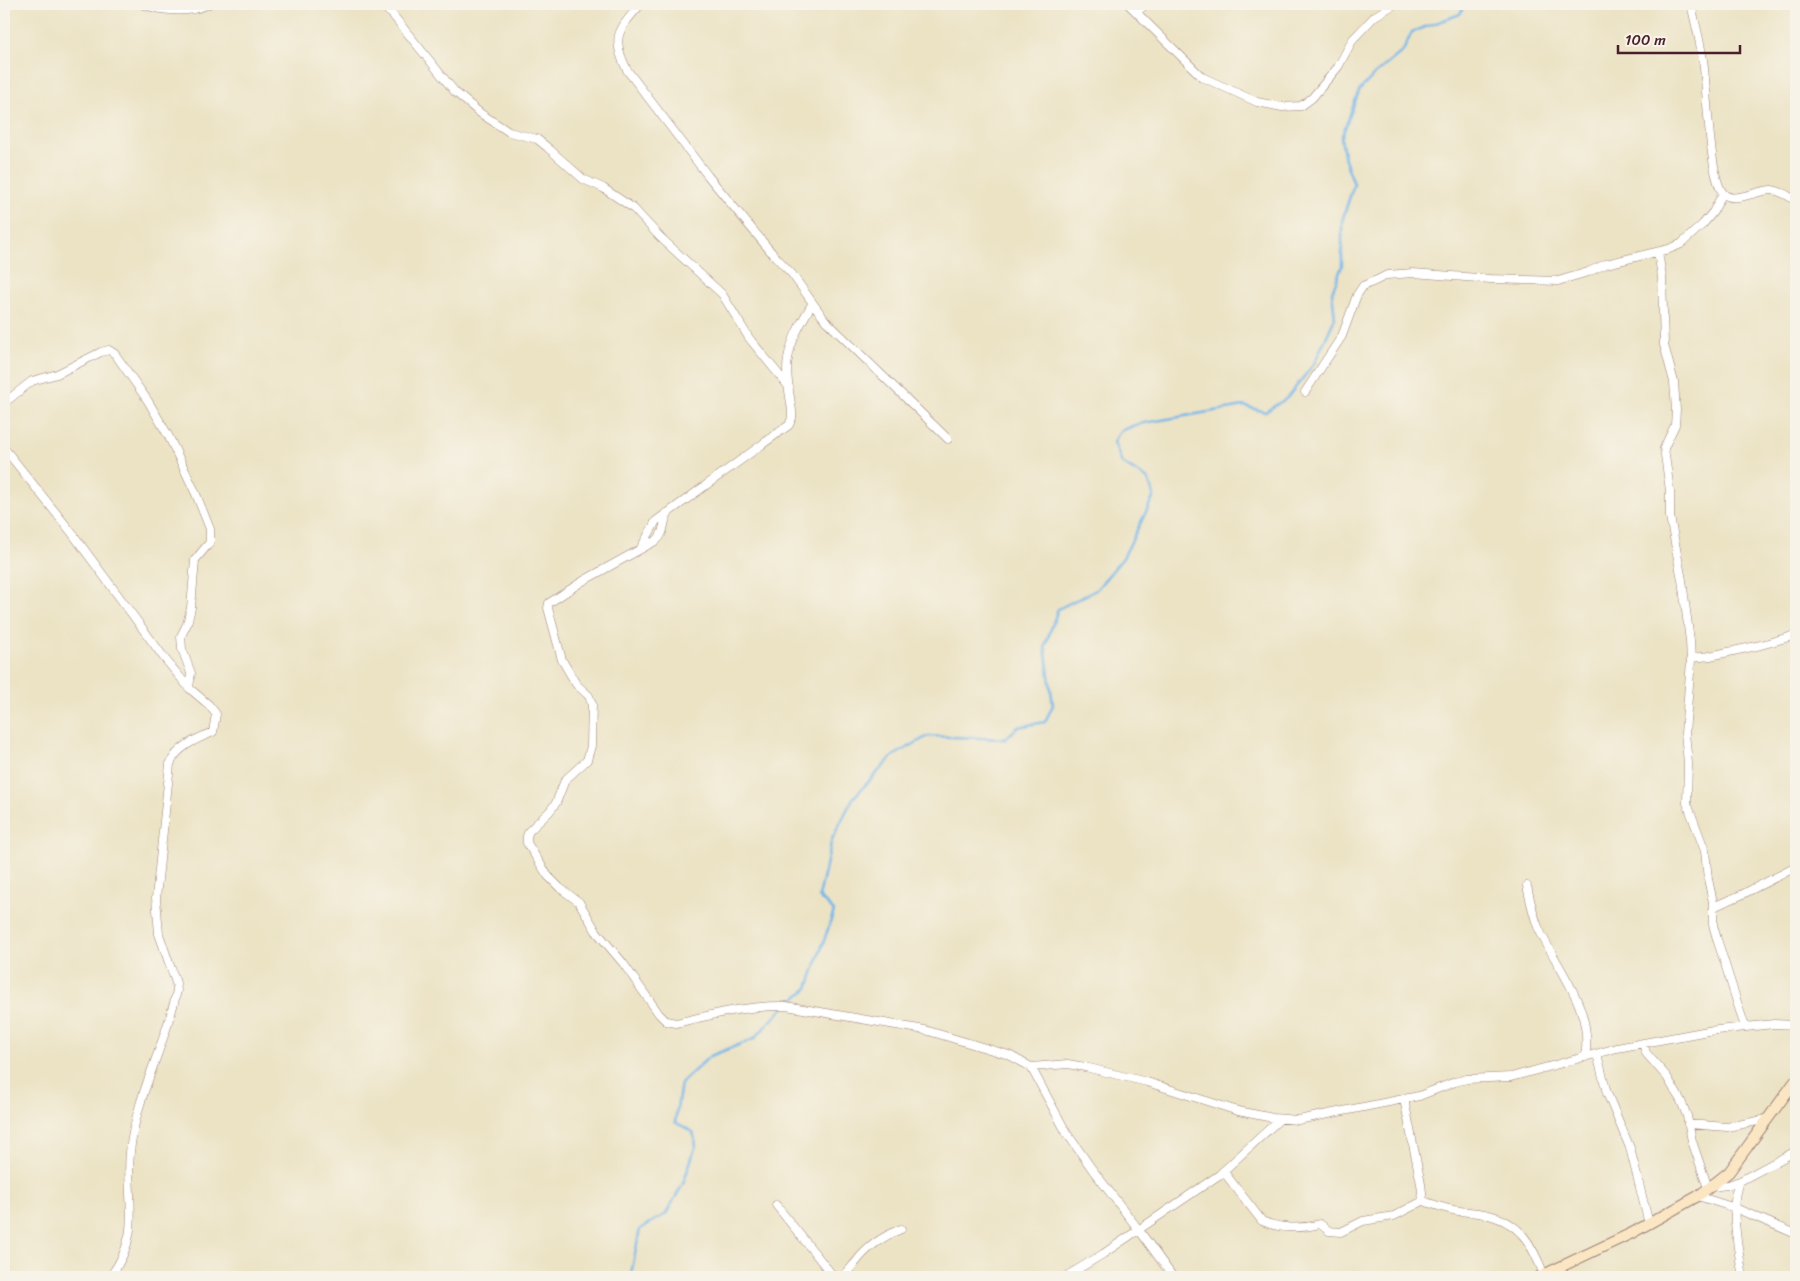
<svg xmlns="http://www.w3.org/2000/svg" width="1800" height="1281" font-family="Sriracha,sans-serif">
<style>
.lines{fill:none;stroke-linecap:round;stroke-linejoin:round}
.stream{stroke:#74b6e9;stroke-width:2.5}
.street-casing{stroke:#9b8178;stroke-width:9}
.secondary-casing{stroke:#9b8178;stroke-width:12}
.street{stroke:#fff;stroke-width:8}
.secondary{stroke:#fbe6c3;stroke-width:10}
</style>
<rect width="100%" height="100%" fill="#f7f3e8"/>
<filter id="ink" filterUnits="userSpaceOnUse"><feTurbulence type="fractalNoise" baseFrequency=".02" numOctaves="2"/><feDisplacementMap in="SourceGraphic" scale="10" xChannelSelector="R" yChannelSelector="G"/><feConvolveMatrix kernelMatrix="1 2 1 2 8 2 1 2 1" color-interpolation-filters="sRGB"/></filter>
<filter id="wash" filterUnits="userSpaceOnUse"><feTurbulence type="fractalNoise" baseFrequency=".0096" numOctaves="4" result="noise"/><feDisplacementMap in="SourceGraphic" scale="20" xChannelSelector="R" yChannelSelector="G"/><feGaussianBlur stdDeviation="1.12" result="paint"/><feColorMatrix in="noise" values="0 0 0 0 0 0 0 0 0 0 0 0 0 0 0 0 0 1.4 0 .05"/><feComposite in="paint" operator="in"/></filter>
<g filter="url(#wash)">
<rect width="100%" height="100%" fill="#ece3c5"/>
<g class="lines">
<path class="stream" d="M 787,1005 L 808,988 L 834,911 L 819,897 L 832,839 L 853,798 L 893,756 L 928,736 L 1005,739 L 1018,727 L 1045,722 L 1053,705 L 1045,646 L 1058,609 L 1096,590 L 1123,558 L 1154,496 L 1148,479 L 1122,463 L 1114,442 L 1120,431 L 1138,424 L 1244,406 L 1265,412 L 1287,398 L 1314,364 L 1335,318 L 1332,292 L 1342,266 L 1342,221 L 1354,184 L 1345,160 L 1341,138 L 1359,91 L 1374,75 L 1403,51 L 1412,32 L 1460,14 L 1465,4
M 629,1277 L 631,1274 L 640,1229 L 666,1214 L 683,1184 L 696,1145 L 693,1132 L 675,1122 L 681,1083 L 710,1056 L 754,1039 L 783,1008"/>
</g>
</g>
<g filter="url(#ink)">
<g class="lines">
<defs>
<path id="street" d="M 141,4 C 162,11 189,14 209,4
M 379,4 L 392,14 L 455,92 L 480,113 L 509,132 L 537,139 L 547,147 L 583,179 L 603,188 L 633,208 L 660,237 L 722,294 L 749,338 L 789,387
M 641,4 C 619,29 610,37 627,70 L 708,176 L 772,253 L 792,274 L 825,320 L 948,439
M 1128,4 L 1202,77 L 1257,102 L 1282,107 L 1301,106 L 1312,98 L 1338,67 L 1353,39 L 1375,16 L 1395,4
M 1691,4 C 1695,22 1700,41 1703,60 C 1707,84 1709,181 1724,194 C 1734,204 1760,189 1772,190 C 1781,191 1789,196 1796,201
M 1743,4 L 1744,5
M 1137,12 L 1146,4
M 1658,252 L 1662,277 L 1664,345 L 1674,382 L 1676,410 L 1675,425 L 1664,448 L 1670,491 L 1670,517 L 1682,580 L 1690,641 L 1691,661 L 1685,733 L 1688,763 L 1687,803 L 1705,851 L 1708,879 L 1713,902 L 1713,925 L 1717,939 L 1745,1027
M 812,304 C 802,321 791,339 788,359 C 785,375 790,394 792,411 L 792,418 L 789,425 L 669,512 C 662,521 666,532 657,540 L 583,581 L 549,603 L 548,608 L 562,660 L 576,684 L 589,696 L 592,704 L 591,746 L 587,760 L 565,780 L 556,803 L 549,812 L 529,831 L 527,836 L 527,843 L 548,876 L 560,888 L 579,902 L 596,931 L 623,963 L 659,1014 L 666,1021 L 676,1023 C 712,1015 749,1005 786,1006 L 925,1030 L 1009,1055 L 1031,1067 L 1066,1132 L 1092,1169 L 1139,1230 L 1173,1277
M 1305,392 L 1342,336 L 1357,295 L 1363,286 L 1377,280 L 1387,275 L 1413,273 L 1491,279 L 1558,281 L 1588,272 L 1606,264 L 1669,249 L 1681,244 L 1703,224 L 1713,212 L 1723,193
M 4,403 L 32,381 L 57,374 L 101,352 L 109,350 L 115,354 L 148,401 L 169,437 L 196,494 L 210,529 L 210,542 L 195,560 L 191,608 L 187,624 L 181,636 L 182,649 L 191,673 L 189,688
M 4,448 L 72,533 L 165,659 L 189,688 L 209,705 L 216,714 L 213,732 C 196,739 177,747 170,764 L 156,898 L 159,934 L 176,983 L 177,990 C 166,1045 136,1095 130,1152 C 125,1201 144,1231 110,1277
M 641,548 L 656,521 L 667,513
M 1691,658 L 1710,656 L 1761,645 L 1796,635
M 1527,886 C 1530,900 1533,914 1538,927 C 1557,969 1594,1008 1585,1057
M 1713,907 L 1741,895 L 1796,867
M 1643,1043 L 1646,1053 L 1667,1077 L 1681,1101 L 1687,1116 L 1692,1141 L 1708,1188
M 1597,1054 L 1607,1093 L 1630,1148 L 1649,1224
M 1031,1067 L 1068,1064 L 1085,1067 L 1147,1082 L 1238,1111 L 1273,1118 L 1298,1120 L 1419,1096 L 1455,1082 L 1467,1079 L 1511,1077 L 1617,1048 L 1708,1031 L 1774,1024 L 1796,1025
M 1688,1124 L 1727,1127 L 1768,1119
M 1223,1171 L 1262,1221 C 1279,1229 1302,1229 1320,1224 L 1329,1231 L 1341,1232 L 1363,1221 L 1394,1216 L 1423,1201 L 1421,1184 L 1404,1099
M 1740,1181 C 1728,1200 1739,1255 1743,1277
M 1710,1187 L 1728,1185 L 1740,1181 L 1796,1151
M 1698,1196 L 1735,1208 L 1796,1234
M 1423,1201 C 1433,1204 1443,1208 1453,1210 C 1463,1212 1474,1212 1484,1214 C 1520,1221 1532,1244 1544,1275
M 776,1205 L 834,1277
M 843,1277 C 848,1272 851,1267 856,1262 C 867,1247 884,1236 901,1229
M 1065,1277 L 1103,1254 L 1219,1175 L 1280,1119"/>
<path id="secondary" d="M 1539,1277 L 1632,1233 L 1698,1196 L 1710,1187 L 1729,1172 L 1796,1080"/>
</defs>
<use href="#street" class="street-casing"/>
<use href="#secondary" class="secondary-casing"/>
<use href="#street" class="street"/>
<use href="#secondary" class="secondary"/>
</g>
</g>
<rect width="1800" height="1281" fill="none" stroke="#f7f3e8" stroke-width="20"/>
<path d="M1618 45v8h122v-8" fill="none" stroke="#4a1f2b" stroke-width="2.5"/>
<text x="1625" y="45" font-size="15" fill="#4a1f2b" stroke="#f7f3e8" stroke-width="4" paint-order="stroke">100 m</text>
</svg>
